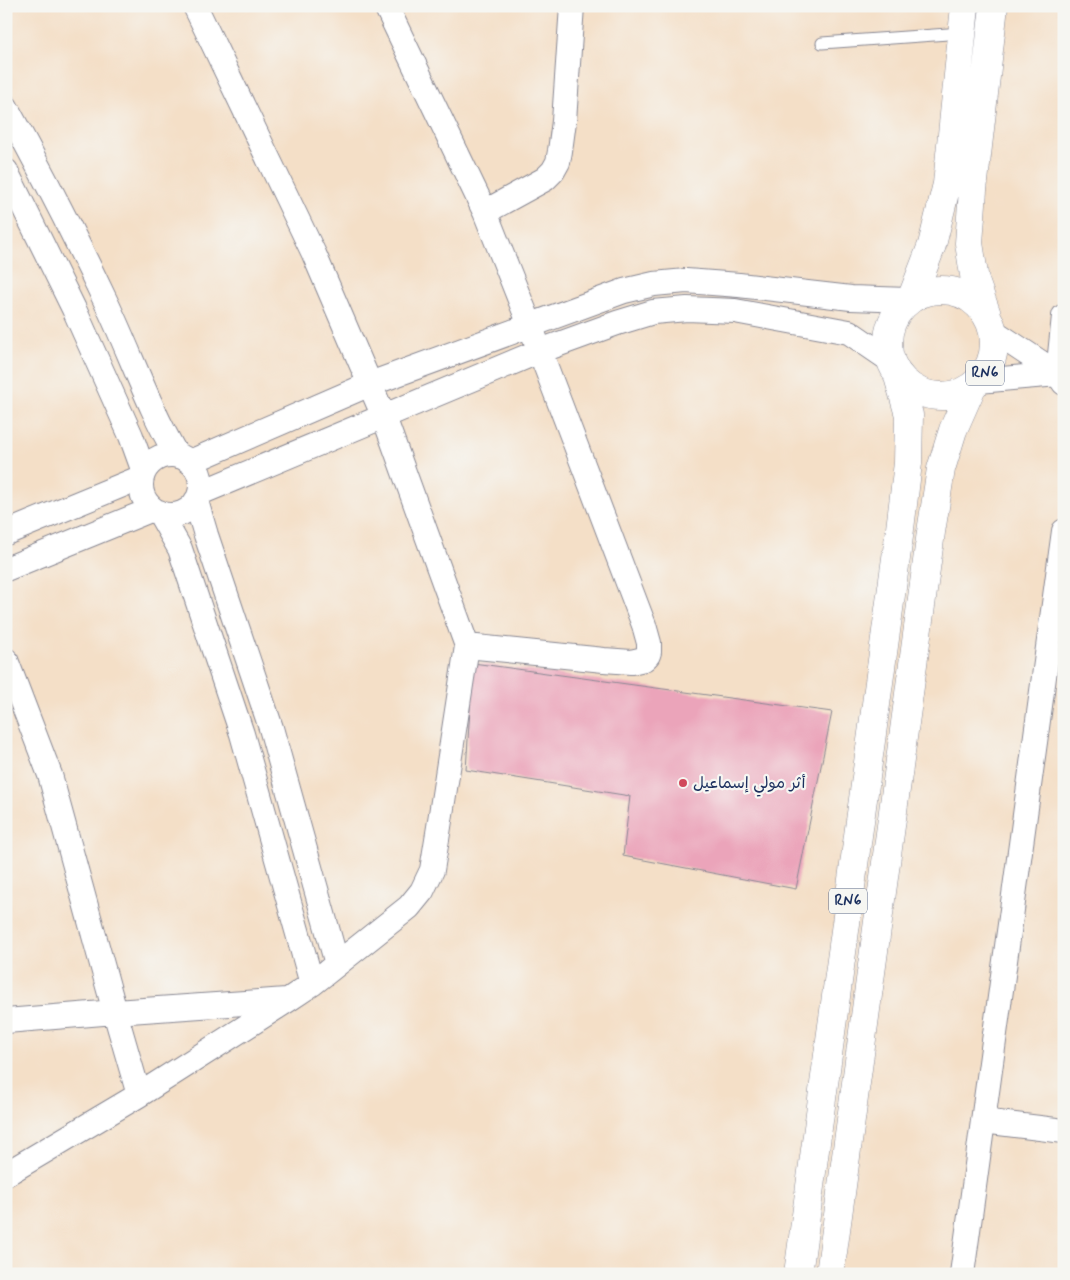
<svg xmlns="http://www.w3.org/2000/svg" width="1070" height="1280" font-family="Mynerve,'Playpen Sans Arabic',sans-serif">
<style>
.building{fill:#eba4ba}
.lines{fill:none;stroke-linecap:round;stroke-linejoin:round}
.lane-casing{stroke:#888792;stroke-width:13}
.street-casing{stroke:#888792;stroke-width:26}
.highway-casing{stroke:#888792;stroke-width:29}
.lane{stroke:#fff;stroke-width:11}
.street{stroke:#fff;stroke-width:24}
.highway{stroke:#fff;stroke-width:28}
.poi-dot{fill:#d1495b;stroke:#f6f6f2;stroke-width:2}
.labels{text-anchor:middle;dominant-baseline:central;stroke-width:4.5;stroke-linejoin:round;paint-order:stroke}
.shield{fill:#f6f6f2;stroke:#5d6b8a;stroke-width:1}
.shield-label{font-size:15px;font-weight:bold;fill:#1b2f5e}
.poi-label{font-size:16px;fill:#1b2f5e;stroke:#f6f6f2;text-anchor:start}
</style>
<rect width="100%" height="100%" fill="#f6f6f2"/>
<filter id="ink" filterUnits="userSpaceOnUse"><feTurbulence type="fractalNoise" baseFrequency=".02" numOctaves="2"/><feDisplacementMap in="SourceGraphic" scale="10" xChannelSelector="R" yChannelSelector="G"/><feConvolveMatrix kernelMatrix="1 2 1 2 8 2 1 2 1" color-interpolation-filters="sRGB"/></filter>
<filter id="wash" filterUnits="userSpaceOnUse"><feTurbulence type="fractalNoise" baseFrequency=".0096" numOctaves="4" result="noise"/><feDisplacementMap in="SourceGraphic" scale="20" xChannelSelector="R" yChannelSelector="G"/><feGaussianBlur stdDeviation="1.12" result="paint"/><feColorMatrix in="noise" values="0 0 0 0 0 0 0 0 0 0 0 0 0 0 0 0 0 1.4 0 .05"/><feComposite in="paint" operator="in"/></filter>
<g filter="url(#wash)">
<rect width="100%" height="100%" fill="#f4dfc7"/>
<g id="blocks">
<path class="building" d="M 473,663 L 832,712 L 796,889 L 623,856 L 630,796 L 466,770 Z"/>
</g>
</g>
<g filter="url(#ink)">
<use href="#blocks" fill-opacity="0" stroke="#888792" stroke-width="1"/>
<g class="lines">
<defs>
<path id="lane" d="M 822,43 L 962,33"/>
<path id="street" d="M 386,6 L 485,212 L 530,325 L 644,625 L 649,643 L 649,652 L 648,655 L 644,659 L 631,662 L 604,660 L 467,646
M 6,107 C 41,170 74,235 105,300 C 130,352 148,406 177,456
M 6,171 L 74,309 L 131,436 L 144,472
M 485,212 L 545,179 L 553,171 L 558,162 L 560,151 L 564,121 L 572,6
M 1064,316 L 1058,374 L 1064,383
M 979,381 L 1058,374 L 993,331
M141 485a30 30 0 1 1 60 0a30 30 0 1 1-60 0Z
M 190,462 L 370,384 L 624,291 L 654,284 L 686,281 L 739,285 L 851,298 L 908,300
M 200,493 L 540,351 L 617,323 L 653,312 L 687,309 L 735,311 L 849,332 L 890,360
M 196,501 L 206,535 L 271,728 L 337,964
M 159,512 L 180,549 L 242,734 L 312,984
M 6,533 L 142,477
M 6,569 L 153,509
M 6,660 L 50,775 L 115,1012 L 139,1095
M 6,1021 L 115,1012 L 286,1000
M 983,1121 L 1064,1131
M 6,1174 L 139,1095 L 288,1000 L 312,984 L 409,907 L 422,891 L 432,870 L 439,827 L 467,646 L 384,417 L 314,254 L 195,6
M 962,1274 L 1064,531"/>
<path id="highway" d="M888 343a53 53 0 1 1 106 0a53 53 0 1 1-106 0Z
M 912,297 L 932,245 L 947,184 L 965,6
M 987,315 L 975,281 L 969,243 L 973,190 L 994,6
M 798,1274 L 900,529 L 908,463 L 909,415 L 897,373
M 830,1274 L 931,532 L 941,469 L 953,430 L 972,387"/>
</defs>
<use href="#lane" class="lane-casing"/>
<use href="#street" class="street-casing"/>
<use href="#highway" class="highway-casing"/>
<use href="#lane" class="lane"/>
<use href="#street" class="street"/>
<use href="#highway" class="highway"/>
</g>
</g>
<circle class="poi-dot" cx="683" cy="783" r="5"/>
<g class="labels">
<g class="shield">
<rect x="966" y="360.5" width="38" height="25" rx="4"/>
<rect x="829" y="888.5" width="38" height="25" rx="4"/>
</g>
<g class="shield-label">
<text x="985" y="373">RN6</text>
<text x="848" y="901">RN6</text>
</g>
<g class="poi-label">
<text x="693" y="783">أثر مولي إسماعيل</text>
</g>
</g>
<rect width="1070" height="1280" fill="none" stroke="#f6f6f2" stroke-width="25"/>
</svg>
